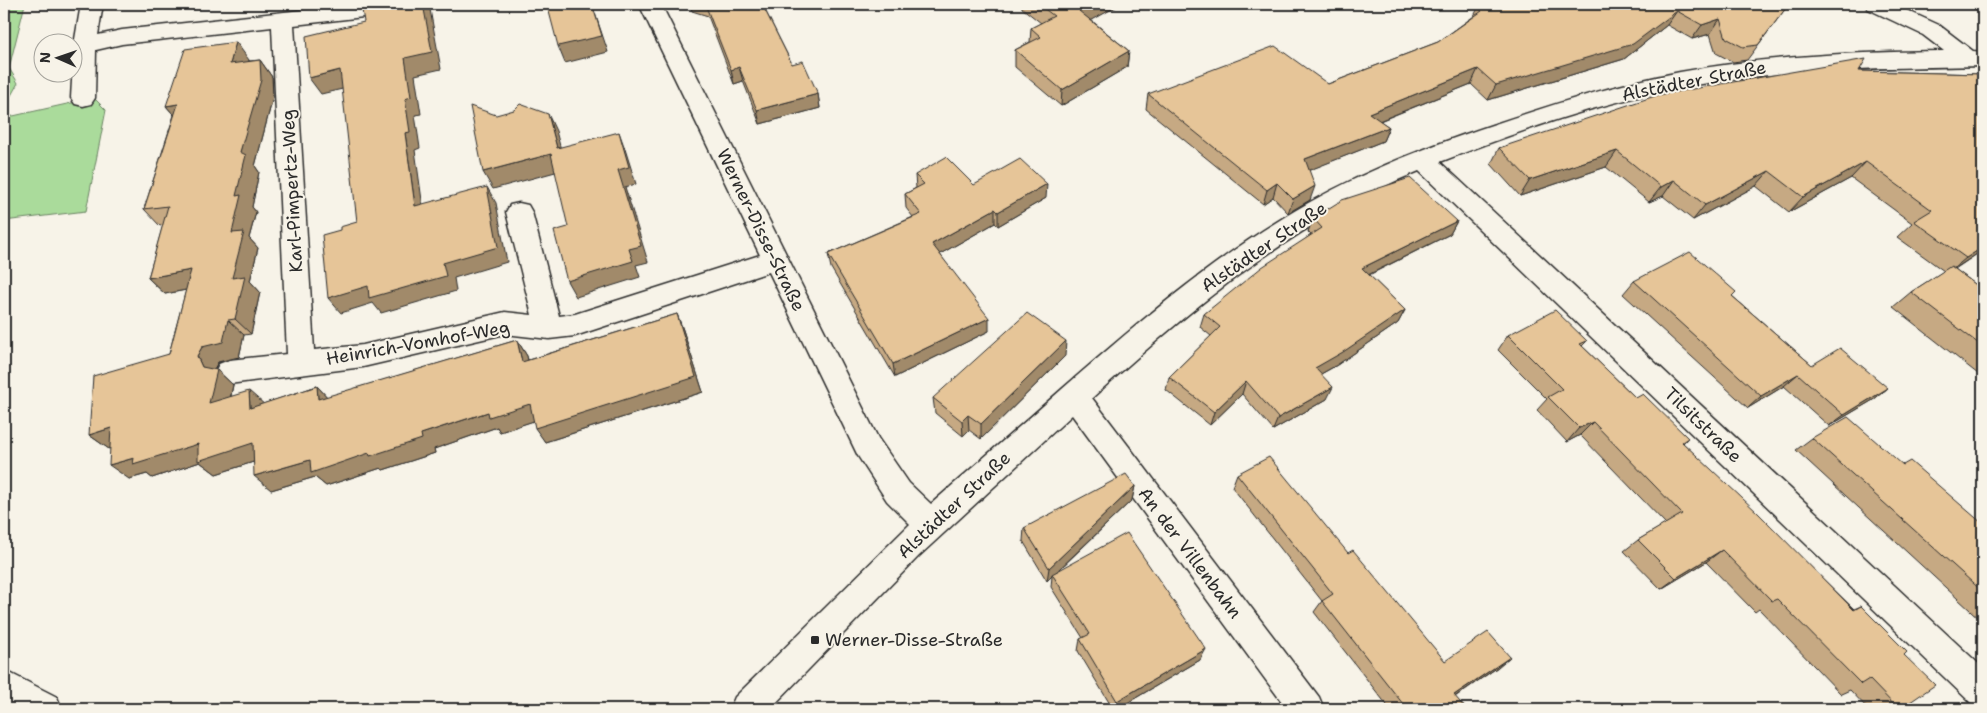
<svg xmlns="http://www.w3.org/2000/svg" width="1987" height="713" font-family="'Shantell Sans',sans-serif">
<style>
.green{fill:#aadb9b;stroke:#6a8363}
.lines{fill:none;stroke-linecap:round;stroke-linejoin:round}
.minor-casing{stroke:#2b2b2b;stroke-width:3}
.major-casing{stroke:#2b2b2b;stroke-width:3}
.minor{fill:#f7f3e8;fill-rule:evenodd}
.major{fill:#f7f3e8;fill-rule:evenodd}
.wall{fill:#c6a983;stroke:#2b2b2b}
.shaded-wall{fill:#a18a6a;stroke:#2b2b2b}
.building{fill:#e6c598;stroke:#2b2b2b}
.poi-dot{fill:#2b2b2b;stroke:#f7f3e8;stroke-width:2}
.labels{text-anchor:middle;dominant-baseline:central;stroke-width:4;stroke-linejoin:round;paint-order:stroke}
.street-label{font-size:18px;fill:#2b2b2b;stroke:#f7f3e8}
.poi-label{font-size:18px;fill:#2b2b2b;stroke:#f7f3e8;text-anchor:start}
</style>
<rect width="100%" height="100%" fill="#f7f3e8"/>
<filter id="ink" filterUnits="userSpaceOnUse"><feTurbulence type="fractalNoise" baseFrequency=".02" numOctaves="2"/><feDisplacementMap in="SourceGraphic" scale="10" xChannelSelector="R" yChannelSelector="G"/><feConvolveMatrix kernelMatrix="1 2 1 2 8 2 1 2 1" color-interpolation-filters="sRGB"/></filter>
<g filter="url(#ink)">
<path class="green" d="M 4,4 L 25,4 L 9,68 L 18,83 L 4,108 Z
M 94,98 L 106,110 L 86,211 L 4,221 L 4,118 Z"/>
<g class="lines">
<defs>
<path id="minor" d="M 81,4 L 103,4 L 98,35 L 122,30 L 356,4 L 427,4 L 424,9 L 416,11 L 294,25 L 314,350 L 363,345 L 505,312 L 532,315 L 506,212 L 510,205 L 519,203 L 528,205 L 532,212 L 559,316 L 575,314 L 760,255 L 639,4 L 661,4 L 878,438 L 909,483 L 931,504 C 974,466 1018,428 1061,390 C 1131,329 1203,267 1283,218 C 1349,177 1420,149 1492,125 C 1554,104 1617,84 1680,72 C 1767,56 1856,52 1944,51 L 1923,35 L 1868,9 L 1865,4 L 1893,4 L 1939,25 L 1973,51 L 1983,52 L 1983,66 C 1891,68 1799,68 1708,83 C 1616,97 1526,128 1440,162 L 1983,668 L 1983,708 L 1971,703 L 1419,171 C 1294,222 1191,308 1092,398 L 1319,697 L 1324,709 L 1287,709 L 1072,415 L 919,556 L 770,709 L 730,709 L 735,697 L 910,524 L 887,501 L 858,456 L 769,272 L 575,336 L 549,339 L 505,334 L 363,367 L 229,384 L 219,380 L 215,372 L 219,364 L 229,360 L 287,354 L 272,27 L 122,44 L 96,50 L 95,98 L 91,104 L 83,106 L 75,104 L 71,98 L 74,45 Z"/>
<path id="major" d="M 4,670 L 57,697 L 62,709 L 12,709 L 4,705 Z"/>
</defs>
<use href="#minor" class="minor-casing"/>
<use href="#major" class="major-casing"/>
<use href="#minor" class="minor"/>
<use href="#major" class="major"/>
</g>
<path class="wall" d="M 690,4 L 762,4 L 792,64 L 818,94 L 820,108 L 760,124 L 743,81 L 734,84 L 708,16 L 692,11 Z
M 1022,4 L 1121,4 L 1091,20 L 1129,51 L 1127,67 L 1061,106 L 1015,67 L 1015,50 L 1030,42 L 1031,28 L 1041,23 L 1022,8 Z
M 1789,4 L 1747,60 L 1733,62 L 1716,53 L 1710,34 L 1692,39 L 1667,25 L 1624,59 L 1488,100 L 1471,84 L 1380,121 L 1389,127 L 1383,141 L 1309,170 L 1310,200 L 1288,213 L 1273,197 L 1263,204 L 1146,109 L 1148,94 L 1328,84 L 1438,42 L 1474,16 L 1478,8 Z
M 249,60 L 249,61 L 260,60 L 272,77 L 273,97 L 255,166 L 259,172 L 252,207 L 256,212 L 249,238 L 258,248 L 250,281 L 260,292 L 251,334 L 244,335 L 239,357 L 218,362 L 214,370 L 217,370 L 233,385 L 231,396 L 263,404 L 317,386 L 327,397 L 517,340 L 527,356 L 528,360 L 677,314 L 683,330 L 703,392 L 545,442 L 533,421 L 500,432 L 497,427 L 434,449 L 435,453 L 383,470 L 381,468 L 326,486 L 315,477 L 271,490 L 253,462 L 216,474 L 200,462 L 152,478 L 147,474 L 129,479 L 110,448 L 109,449 L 89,435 L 169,354 L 186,290 L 165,294 L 148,278 L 163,225 L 160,226 L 144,209 L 174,115 L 166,106 Z
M 1859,71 L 1983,74 L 1983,250 L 1955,269 L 1983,290 L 1983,378 L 1893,307 L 1911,292 L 1944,271 L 1897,237 L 1912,223 L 1851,178 L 1789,212 L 1756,186 L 1693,220 L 1663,196 L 1649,202 L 1606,167 L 1520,196 L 1491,164 L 1499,148 Z
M 915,175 L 1046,198 L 998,226 L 995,223 L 940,254 L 989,331 L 895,377 L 831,268 L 828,254 L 913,217 L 906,208 L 905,194 L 916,188 Z
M 1313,218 L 1457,221 L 1450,234 L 1369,275 L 1405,310 L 1398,323 L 1337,365 L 1321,374 L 1327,399 L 1273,430 L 1242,394 L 1210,425 L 1166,390 L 1169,377 L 1211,336 L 1200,327 L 1204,314 L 1311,235 L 1308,232 Z
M 1634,281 L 1736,292 L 1732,296 L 1812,365 L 1888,388 L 1873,400 L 1829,426 L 1784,386 L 1748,408 L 1623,294 Z
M 1508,335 L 1587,341 L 1582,346 L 1636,398 L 1688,438 L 1683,443 L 1854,609 L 1861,606 L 1904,655 L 1900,709 L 1868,709 L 1850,690 L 1841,694 L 1759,609 L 1755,612 L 1706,562 L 1661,589 L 1624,551 L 1638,540 L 1666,524 L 1580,435 L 1567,442 L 1537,410 L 1547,399 L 1498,350 Z
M 1065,356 L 981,439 L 969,430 L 963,436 L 935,413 L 933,398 Z
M 1812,438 L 1903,465 L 1983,528 L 1983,622 L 1796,450 Z
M 1237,474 L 1348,553 L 1445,661 L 1498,667 L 1455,697 L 1466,709 L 1390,709 L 1314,612 L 1322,601 L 1232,487 Z
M 1135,486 L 1132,500 L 1058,571 L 1200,660 L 1117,709 L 1113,709 L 1078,651 L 1080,639 L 1083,638 L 1051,587 L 1052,576 L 1047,581 L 1023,541 L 1024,528 Z"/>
<path class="shaded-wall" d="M 423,4 L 429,4 L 441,69 L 415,75 L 421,114 L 415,115 L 420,148 L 415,150 L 425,222 L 415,206 L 405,133 L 405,58 Z
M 592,4 L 608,52 L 565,63 L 558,46 Z
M 1092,4 L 1121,4 L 1078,28 L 1079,11 Z
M 1677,11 L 1667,25 L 1624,59 L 1488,100 L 1496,85 Z
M 1720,19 L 1710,34 L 1692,39 L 1702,25 Z
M 236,42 L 249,60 L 243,81 L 230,64 Z
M 1129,51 L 1127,67 L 1061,106 L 1062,90 Z
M 260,60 L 272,77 L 273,97 L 255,166 L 259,172 L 252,207 L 256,212 L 249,238 L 258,248 L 250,281 L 260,292 L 251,334 L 235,319 L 232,278 L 232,233 L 240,152 Z
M 739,67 L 743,81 L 734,84 L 731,70 Z
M 1478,69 L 1471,84 L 1364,127 L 1369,113 Z
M 340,70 L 351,87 L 321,94 L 309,78 Z
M 818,94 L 820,108 L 760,124 L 757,110 Z
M 178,104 L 181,123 L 166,106 Z
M 548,114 L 556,131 L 565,165 L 557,148 Z
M 1389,127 L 1383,141 L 1300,174 L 1305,159 Z
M 619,132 L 625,149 L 636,184 L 625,187 L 648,262 L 636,265 L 640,277 L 576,297 L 567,281 L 629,249 L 618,170 Z
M 1617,151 L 1606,167 L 1520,196 L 1530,180 Z
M 551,154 L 559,171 L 493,189 L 483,172 Z
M 1866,162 L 1851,178 L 1789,212 L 1803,197 Z
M 1769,171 L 1756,186 L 1693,220 L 1705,205 Z
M 1674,180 L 1663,196 L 1649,202 L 1661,187 Z
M 1277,183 L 1273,197 L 1263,204 L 1267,190 Z
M 1047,184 L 1046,198 L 998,226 L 998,212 Z
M 1315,186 L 1310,200 L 1288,213 L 1293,199 Z
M 487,187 L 496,203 L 507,262 L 454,278 L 456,291 L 381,313 L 373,303 L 341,313 L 328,298 Z
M 995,209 L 995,223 L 933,258 L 932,244 Z
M 1457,221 L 1450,234 L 1356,281 L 1362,268 Z
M 1983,247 L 1983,250 L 1948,273 L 1966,258 Z
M 191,270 L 207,286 L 165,294 L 148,278 Z
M 1405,310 L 1398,323 L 1337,365 L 1310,380 L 1315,368 Z
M 677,314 L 683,330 L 703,392 L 545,442 L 535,428 Z
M 989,318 L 989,331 L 895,377 L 893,364 Z
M 228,320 L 244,335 L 239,357 L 218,362 L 213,371 L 217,370 L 233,385 L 226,417 L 209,403 L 202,367 L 197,356 L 202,347 Z
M 517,340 L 527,356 L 532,378 L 522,362 Z
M 1066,341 L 1065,356 L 981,439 L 981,424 Z
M 1798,374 L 1784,386 L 1748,408 L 1761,396 Z
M 1246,381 L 1242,394 L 1210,425 L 1214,412 Z
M 317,386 L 331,401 L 318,399 Z
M 1333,387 L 1327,399 L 1273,430 L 1278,418 Z
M 1888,388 L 1873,400 L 1829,426 L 1844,415 Z
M 249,391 L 265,405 L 250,408 Z
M 530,404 L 540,419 L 500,432 L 497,427 L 434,449 L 435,453 L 383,470 L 381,468 L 326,486 L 315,477 L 271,490 L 254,476 L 310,460 L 421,434 L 488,412 Z
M 968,415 L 969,430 L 963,436 L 962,421 Z
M 1593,422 L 1580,435 L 1567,442 L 1579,428 Z
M 111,428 L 130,442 L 109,449 L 89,435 Z
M 253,443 L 269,457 L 216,474 L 200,462 L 152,478 L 147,474 L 129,479 L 109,465 L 134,458 L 198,444 Z
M 1135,486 L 1132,500 L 1053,575 L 1052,574 L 1052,576 L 1047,581 L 1049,568 Z
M 1722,550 L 1706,562 L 1661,589 L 1676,578 Z
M 1206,649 L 1200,660 L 1117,709 L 1115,709 L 1117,701 Z
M 1510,657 L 1498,667 L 1444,704 L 1454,695 Z"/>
<path class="building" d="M 361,4 L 423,4 L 432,52 L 405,58 L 411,97 L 405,99 L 410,132 L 405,133 L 415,206 L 487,187 L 498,247 L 443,263 L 446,276 L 369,298 L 368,286 L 328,298 L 322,235 L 340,230 L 340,227 L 357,222 L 340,70 L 309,78 L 306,36 L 364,22 Z
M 547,4 L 592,4 L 602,36 L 558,46 Z
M 705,4 L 762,4 L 792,64 L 803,61 L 818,94 L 757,110 L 739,67 L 731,70 Z
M 1038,4 L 1092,4 L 1079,11 L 1129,51 L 1062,90 L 1015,50 L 1041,37 L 1031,28 L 1054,16 Z
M 1485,4 L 1789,4 L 1758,45 L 1743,47 L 1726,38 L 1720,19 L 1702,25 L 1677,11 L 1633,44 L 1496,85 L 1478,69 L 1369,113 L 1389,127 L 1305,159 L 1315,186 L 1293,199 L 1277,183 L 1267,190 L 1148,94 L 1275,46 L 1328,84 L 1438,42 L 1482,11 L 1478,8 Z
M 236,42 L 230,64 L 260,60 L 261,80 L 240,152 L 246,155 L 236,196 L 241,195 L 232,233 L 244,232 L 232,278 L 245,276 L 235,319 L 228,320 L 223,342 L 202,347 L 197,356 L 202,367 L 217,370 L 209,403 L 249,391 L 250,408 L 317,386 L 318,399 L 517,340 L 522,362 L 677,314 L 696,377 L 535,428 L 530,404 L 489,417 L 488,412 L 421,434 L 422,439 L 370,456 L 369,453 L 311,473 L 310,460 L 254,476 L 253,443 L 198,461 L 198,444 L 133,464 L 134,458 L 109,465 L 111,428 L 89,435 L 93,376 L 169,354 L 191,270 L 148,278 L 168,206 L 144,209 L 178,104 L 166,106 L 185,49 Z
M 1866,59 L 1859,71 L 1983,74 L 1983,247 L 1966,258 L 1914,221 L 1932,210 L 1866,162 L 1803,197 L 1769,171 L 1705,205 L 1674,180 L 1661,187 L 1617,151 L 1530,180 L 1499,148 L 1658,95 Z
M 520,104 L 548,114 L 557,148 L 619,132 L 629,167 L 618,170 L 641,246 L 629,249 L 633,261 L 567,281 L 554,231 L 568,227 L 551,154 L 483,172 L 470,106 L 496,115 L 514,110 Z
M 946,157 L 974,185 L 1020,159 L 1047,184 L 998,212 L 995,209 L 932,244 L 989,318 L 893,364 L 828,254 L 921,214 L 905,194 L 924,184 L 915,175 Z
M 1410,178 L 1457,221 L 1362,268 L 1405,310 L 1343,352 L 1315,368 L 1333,387 L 1278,418 L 1246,381 L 1214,412 L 1169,377 L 1220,327 L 1204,314 L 1262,267 L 1322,228 L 1313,218 L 1342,200 Z
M 1690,252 L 1736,292 L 1732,296 L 1812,365 L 1840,348 L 1888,388 L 1844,415 L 1798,374 L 1761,396 L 1634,281 Z
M 1951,266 L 1983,290 L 1983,347 L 1911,292 Z
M 1555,310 L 1587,341 L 1580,344 L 1636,398 L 1643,394 L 1688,438 L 1682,442 L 1757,512 L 1854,610 L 1861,606 L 1907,652 L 1904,655 L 1935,685 L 1900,709 L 1898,709 L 1869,679 L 1861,684 L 1777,599 L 1772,601 L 1722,550 L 1676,578 L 1638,540 L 1682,514 L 1593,422 L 1579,428 L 1548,397 L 1562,389 L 1508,335 Z
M 1027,313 L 1066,341 L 981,424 L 968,415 L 962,421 L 933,398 Z
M 1848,417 L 1903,465 L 1910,461 L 1983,524 L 1983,526 L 1982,527 L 1983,528 L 1983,592 L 1812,438 Z
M 1269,457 L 1348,553 L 1353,550 L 1445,661 L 1488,632 L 1510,657 L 1454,695 L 1466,709 L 1407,709 L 1322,601 L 1333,594 L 1237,474 Z
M 1126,474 L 1135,486 L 1049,568 L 1024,528 Z
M 1127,533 L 1206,649 L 1117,701 L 1080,639 L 1090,634 L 1052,574 Z
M 1249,705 L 1252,709 L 1241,709 Z"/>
</g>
<rect class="poi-dot" x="810" y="635" width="10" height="10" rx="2.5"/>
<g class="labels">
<g class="street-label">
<text transform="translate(1694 81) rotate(-11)">Alstädter Straße</text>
<text transform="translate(292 191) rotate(-93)">Karl-Pimpertz-Weg</text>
<text transform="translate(761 230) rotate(64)">Werner-Disse-Straße</text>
<text transform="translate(1264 247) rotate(-34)">Alstädter Straße</text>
<text transform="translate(418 343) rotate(-10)">Heinrich-Vomhof-Weg</text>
<text transform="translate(1703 425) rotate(44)">Tilsitstraße</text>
<text transform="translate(954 505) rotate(-43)">Alstädter Straße</text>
<text transform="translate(1190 553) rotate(53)">An der Villenbahn</text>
</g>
<g class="poi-label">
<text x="825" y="640">Werner-Disse-Straße</text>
</g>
</g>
<rect width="1987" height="713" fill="none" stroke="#f7f3e8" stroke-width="20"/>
<rect x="10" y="10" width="1967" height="693" fill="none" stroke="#2b2b2b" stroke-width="2" filter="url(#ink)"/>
<g transform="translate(58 58) rotate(272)"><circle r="24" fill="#f7f3e8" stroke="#a5a39c"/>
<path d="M0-4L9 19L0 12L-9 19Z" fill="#2b2b2b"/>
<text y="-8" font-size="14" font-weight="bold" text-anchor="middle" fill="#2b2b2b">N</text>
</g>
</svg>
